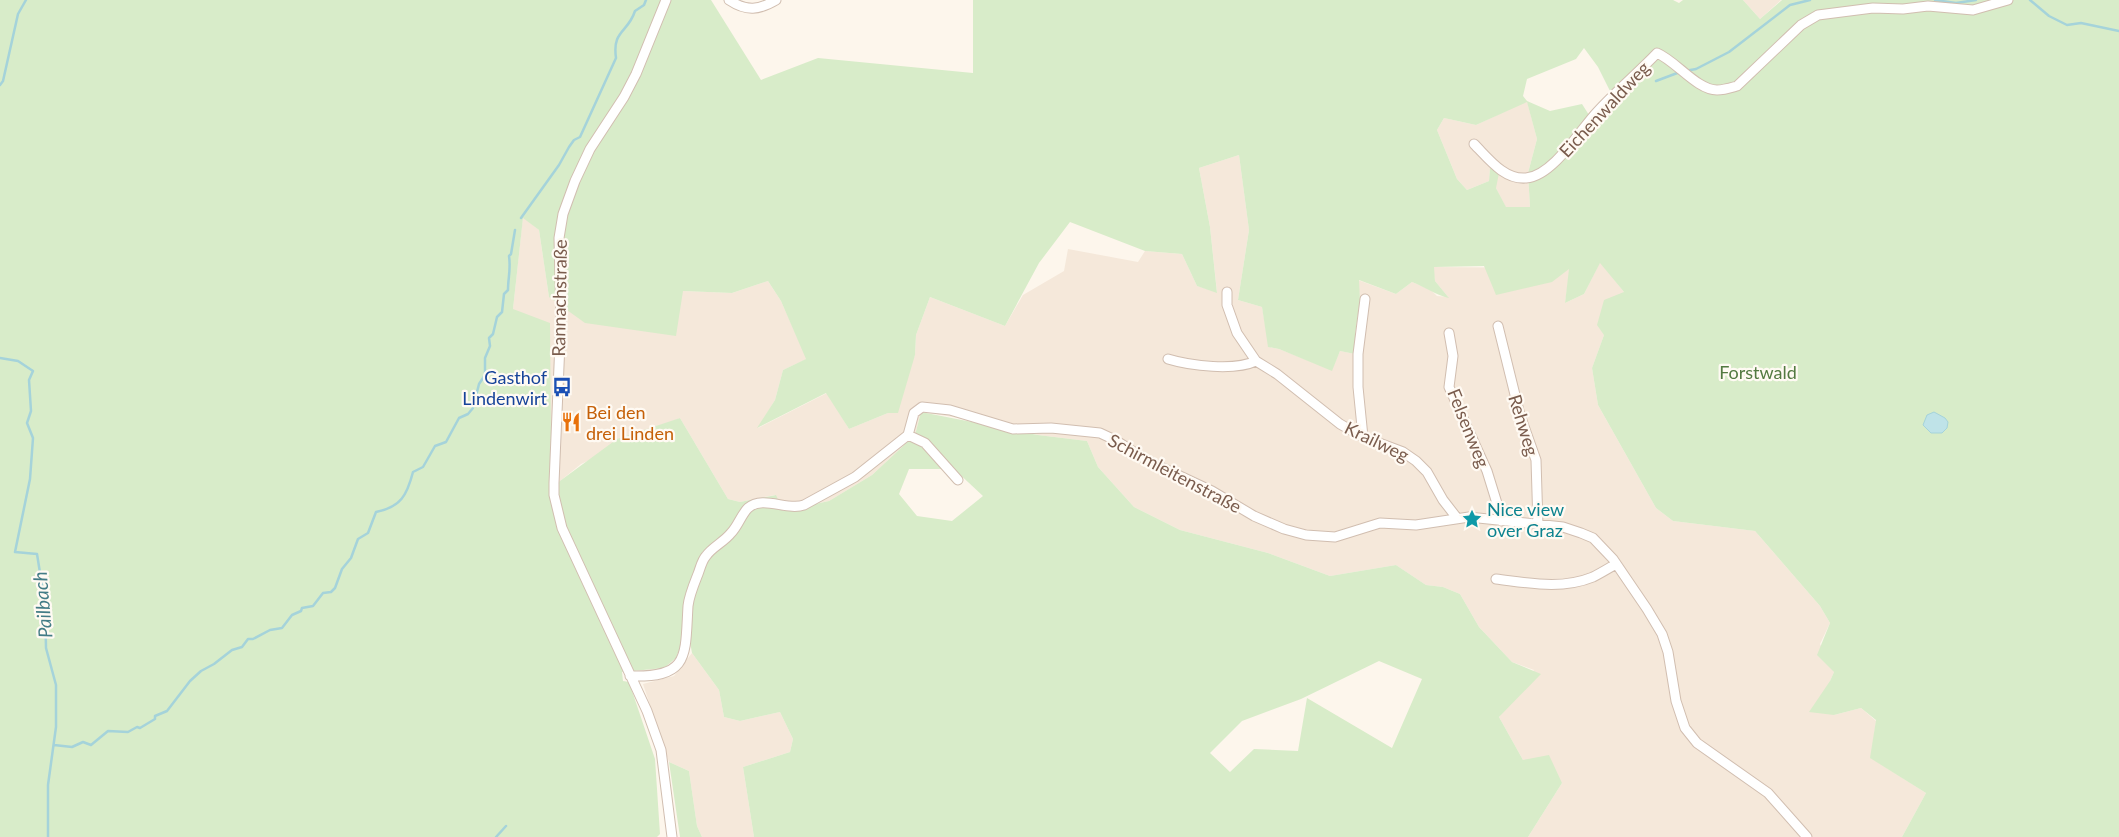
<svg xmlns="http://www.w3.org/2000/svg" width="2119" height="837" font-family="Lato,sans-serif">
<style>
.residential{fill:#f5e8da}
.green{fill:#d8ecc9;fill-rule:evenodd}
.water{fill:#bfe3e8;stroke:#a5d3da}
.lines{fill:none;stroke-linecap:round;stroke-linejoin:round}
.stream{stroke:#a5d3da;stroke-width:2.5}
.minor-casing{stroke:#d1beb0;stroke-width:11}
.minor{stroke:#fff;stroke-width:9}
.labels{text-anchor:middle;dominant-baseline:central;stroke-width:4.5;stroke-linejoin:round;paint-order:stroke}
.street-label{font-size:18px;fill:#7a5c4d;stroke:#fffaf3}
.park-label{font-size:18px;fill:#537a41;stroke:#fffaf3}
.transit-label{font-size:18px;fill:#164399;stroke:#fffaf3;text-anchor:end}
.food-label{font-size:18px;fill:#c56008;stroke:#fffaf3;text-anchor:start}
.culture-label{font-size:18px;fill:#0d838f;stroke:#fffaf3;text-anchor:start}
.water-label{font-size:19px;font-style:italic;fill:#437c86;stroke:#fffaf3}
</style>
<rect width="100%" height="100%" fill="#fdf6ec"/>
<path class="residential" d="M 1743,0 L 1781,0 L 1760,19 Z
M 1527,101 L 1537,139 L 1528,173 L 1530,207 L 1506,208 L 1496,188 L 1490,169 L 1489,181 L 1467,190 L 1457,179 L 1437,130 L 1444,118 L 1476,125 Z
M 1239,155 L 1249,230 L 1238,300 L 1262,307 L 1269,347 L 1279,349 L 1332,370 L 1340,351 L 1355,354 L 1360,300 L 1358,280 L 1396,294 L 1412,282 L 1431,290 L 1437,296 L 1448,297 L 1435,281 L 1433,267 L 1570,268 L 1565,303 L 1584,294 L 1600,262 L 1624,292 L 1604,335 L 1592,368 L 1598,405 L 1656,508 L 1673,521 L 1755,531 L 1820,606 L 1830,623 L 1820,644 L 1834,672 L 1830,681 L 1834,715 L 1861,708 L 1876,721 L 1871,758 L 1926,793 L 1902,837 L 1528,837 L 1562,783 L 1523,760 L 1499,717 L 1534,670 L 1512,662 L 1479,627 L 1460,594 L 1443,587 L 1426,585 L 1396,565 L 1330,576 L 1268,553 L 1180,530 L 1134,507 L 1098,467 L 1087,441 L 1038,435 L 966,419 L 921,412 L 915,435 L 872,475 L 829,501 L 782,511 L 775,495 L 740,502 L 728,499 L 680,418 L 581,464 L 549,490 L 551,437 L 513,309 L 523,217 L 539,230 L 549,297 L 683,291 L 732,293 L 768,281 L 781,301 L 807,359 L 783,370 L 775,400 L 758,428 L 827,393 L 849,429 L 888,413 L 915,355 L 916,335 L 930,297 L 1005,326 L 1023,295 L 1064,271 L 1068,249 L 1138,262 L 1145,251 L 1182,254 L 1197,286 L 1217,292 L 1210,227 L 1199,168 Z
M 692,653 L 719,690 L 724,717 L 740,721 L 780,712 L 793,739 L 790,752 L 743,767 L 754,837 L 702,837 L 697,826 L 689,771 L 669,762 L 643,684 L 674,676 Z"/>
<path class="green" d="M 0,0 L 711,0 L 761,80 L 818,58 L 973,73 L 973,0 L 1673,0 L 1679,3 L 1683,0 L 1743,0 L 1760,19 L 1782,0 L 2119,0 L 2119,837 L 1902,837 L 1926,793 L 1870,758 L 1876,720 L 1861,708 L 1834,715 L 1809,712 L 1830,681 L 1834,672 L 1817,655 L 1830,623 L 1820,606 L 1755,531 L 1673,521 L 1656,508 L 1598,405 L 1592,368 L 1604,335 L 1597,325 L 1604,300 L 1624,292 L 1600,263 L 1584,294 L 1565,303 L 1569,269 L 1552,282 L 1496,295 L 1484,266 L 1434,267 L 1435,281 L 1449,298 C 1436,295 1425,287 1412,282 L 1396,294 L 1359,280 L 1360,300 L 1355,335 L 1355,354 L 1340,351 L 1332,371 L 1279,349 L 1268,347 L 1262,307 L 1238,300 L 1249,230 L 1239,155 L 1199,168 L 1210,227 L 1217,293 L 1197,286 L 1182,254 L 1145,251 L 1070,222 L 1039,263 L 1005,326 L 930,297 L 916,335 L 915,355 L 898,413 L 888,413 L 849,429 L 826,393 L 757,428 L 775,400 L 783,370 L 806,359 L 781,301 L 768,281 L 732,293 L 683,291 L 676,336 L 585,323 L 549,297 L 539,230 L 523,218 L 513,309 L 550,323 L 551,437 L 549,489 L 617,439 L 680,418 L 728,499 L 740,502 L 776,495 L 783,511 L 829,501 L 872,475 L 915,435 L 921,412 L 1038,435 L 1087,441 L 1098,467 L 1134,507 L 1180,530 L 1268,553 L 1330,576 L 1396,565 L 1426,585 L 1443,587 L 1460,594 L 1479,627 L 1512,662 L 1541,674 L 1499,717 L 1523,760 L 1549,755 L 1562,783 L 1528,837 L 754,837 L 743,767 L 790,752 L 793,739 L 780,712 L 740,721 L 724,717 L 719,690 L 692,653 L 690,642 L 685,633 L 676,658 L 664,668 L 622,672 L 623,681 L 629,682 L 655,759 L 660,834 L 657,837 L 0,837 ZM 1584,48 L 1598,67 L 1611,93 L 1589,115 L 1582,104 L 1550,111 L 1527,101 L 1523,96 L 1527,79 L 1576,59 ZM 1527,102 L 1537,139 L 1528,173 L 1530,207 L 1506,207 L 1496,188 L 1499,173 L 1490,168 L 1489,181 L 1467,190 L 1457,179 L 1437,130 L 1444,118 L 1476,125 ZM 909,469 L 954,469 L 983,496 L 952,521 L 917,516 L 899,494 ZM 1379,661 L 1422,679 L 1392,748 L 1307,698 L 1298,751 L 1254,749 L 1230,772 L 1210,753 L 1242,721 L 1301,699 Z
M 669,762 L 689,771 L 697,826 L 702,837 L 680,837 Z"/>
<path class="water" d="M 1934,412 L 1945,418 L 1948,422 L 1947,428 L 1942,433 L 1931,433 L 1923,425 L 1927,415 Z"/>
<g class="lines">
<path class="stream" d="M 1935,0 L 1956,3 L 1976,0
M 2030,0 L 2049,16 L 2067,25 L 2081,23 L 2119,31
M 1685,71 L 1696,69 L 1729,52 L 1790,5 L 1810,0
M 1656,81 L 1680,72
M 0,85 L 3,81 L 18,14 L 26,0
M 521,218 L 559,165 L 569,147 L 574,140 L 580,137 L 616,58 C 612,30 628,33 635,11 L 644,5 L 646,0
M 0,358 L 18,361 L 33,371 L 29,380 L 31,411 L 27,423 L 33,438 L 30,479 L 15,552 L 37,554 L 45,604 L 46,648 L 56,685 L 56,727 L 48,785 L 48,837
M 54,745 L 72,747 L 83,742 L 91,745 L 108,731 L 128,732 L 137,727 L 140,728 L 155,719 L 155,716 L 167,711 L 190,681 L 201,671 L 214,664 L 232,650 L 242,647 L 248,639 L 253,639 L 270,630 L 282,628 L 292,615 L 301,611 L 302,608 L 313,606 L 323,593 L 331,592 L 335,588 L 342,569 L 351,558 L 358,539 L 368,533 L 376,512 C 401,507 407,495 413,472 L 423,467 L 435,446 L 446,442 L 459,418 L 468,414 L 473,408 L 479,384 L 485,375 L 485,358 L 490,346 L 489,338 L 493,334 L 497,317 L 502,312 L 504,294 L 508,290 C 508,278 511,269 509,256 L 511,254 L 515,230
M 496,837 L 506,826"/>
<defs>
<path id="minor" d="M 666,0 L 636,74 L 624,97 L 590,149 L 575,181 L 563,214 L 559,238 L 561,319 L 554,483 L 554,495 L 562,528 L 647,711 L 661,750 L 672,837
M 729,0 C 747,12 759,10 776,0
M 1474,144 C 1488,158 1504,180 1526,178 C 1553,176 1580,130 1597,112 C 1616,91 1638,73 1657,53 C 1676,61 1697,90 1717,90 C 1724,90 1730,88 1737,86 L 1801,25 L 1818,15 L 1873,8 L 1903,9 L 1928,6 L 1973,10 L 2008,0
M 1227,292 L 1227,305 L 1237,333 L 1256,361 L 1277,374 L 1340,424 L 1363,437 L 1403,452 L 1416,461 L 1427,472 L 1443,500 L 1457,518
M 1498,326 L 1520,415 L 1536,460 L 1538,525
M 1449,333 L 1453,356 L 1449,387 L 1487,471 L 1500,513 L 1501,521
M 1168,359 C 1191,366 1235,371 1256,361
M 908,435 L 925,443 L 958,480
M 1363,437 L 1358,387 L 1358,354 L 1365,299
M 1496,579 C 1529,583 1561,590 1593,577 C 1601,573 1609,568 1616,564
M 630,676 C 690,678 685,656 688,606 C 689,596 694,584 698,574 C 700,569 702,560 706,556 C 712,547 724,542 731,533 C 738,526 741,515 748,508 C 763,495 787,511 804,505 L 855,477 L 908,435 L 914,413 L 922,407 L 950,410 L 1013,429 L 1051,428 L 1100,433 L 1115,440 L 1148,461 L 1212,491 L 1254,516 L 1284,529 L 1306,535 L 1335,537 L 1380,523 L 1416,525 L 1469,517 L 1563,527 L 1581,533 L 1593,538 L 1613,559 L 1647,609 L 1662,634 L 1668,652 L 1676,701 L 1685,728 L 1697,743 L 1768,793 L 1807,837"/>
</defs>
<use href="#minor" class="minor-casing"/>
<use href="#minor" class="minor"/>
</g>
<defs>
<symbol id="bus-bare" viewBox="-9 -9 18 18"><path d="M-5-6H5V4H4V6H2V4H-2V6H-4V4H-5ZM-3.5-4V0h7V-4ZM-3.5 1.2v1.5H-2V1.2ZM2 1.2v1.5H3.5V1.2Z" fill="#1a4fb4" stroke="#fffaf3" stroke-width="2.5" paint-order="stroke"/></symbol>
<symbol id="restaurant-bare" viewBox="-9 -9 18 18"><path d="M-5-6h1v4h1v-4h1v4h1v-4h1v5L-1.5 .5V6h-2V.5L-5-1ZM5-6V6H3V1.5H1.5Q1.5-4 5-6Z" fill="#e8710a" stroke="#fffaf3" stroke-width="2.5" paint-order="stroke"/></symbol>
<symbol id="sight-bare" viewBox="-9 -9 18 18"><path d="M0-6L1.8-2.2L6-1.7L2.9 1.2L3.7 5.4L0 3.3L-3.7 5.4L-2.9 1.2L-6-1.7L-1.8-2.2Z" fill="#0f9aa8" stroke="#fffaf3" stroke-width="2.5" paint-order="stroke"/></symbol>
</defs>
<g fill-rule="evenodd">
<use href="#bus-bare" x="548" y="373" width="28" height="28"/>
<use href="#restaurant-bare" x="557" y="408" width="28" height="28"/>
<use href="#sight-bare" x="1458" y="505" width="28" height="28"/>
</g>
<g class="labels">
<g class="street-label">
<text transform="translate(1604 109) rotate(-47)">Eichenwaldweg</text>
<text transform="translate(559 298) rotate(-89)">Rannachstraße</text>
<text transform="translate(1524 425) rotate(73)">Rehweg</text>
<text transform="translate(1469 428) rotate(68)">Felsenweg</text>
<text transform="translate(1377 441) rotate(26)">Krailweg</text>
<text transform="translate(1175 473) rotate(28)">Schirmleitenstraße</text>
</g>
<g class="park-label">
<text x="1758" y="372">Forstwald</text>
</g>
<g class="transit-label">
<text x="547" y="377">Gasthof<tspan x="547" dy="21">Lindenwirt</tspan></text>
</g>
<g class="food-label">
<text x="586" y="412">Bei den<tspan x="586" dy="21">drei Linden</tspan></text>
</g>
<g class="culture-label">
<text x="1487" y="509">Nice view<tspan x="1487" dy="21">over Graz</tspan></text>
</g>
<g class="water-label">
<text transform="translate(42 605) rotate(-95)">Pailbach</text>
</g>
</g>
</svg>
